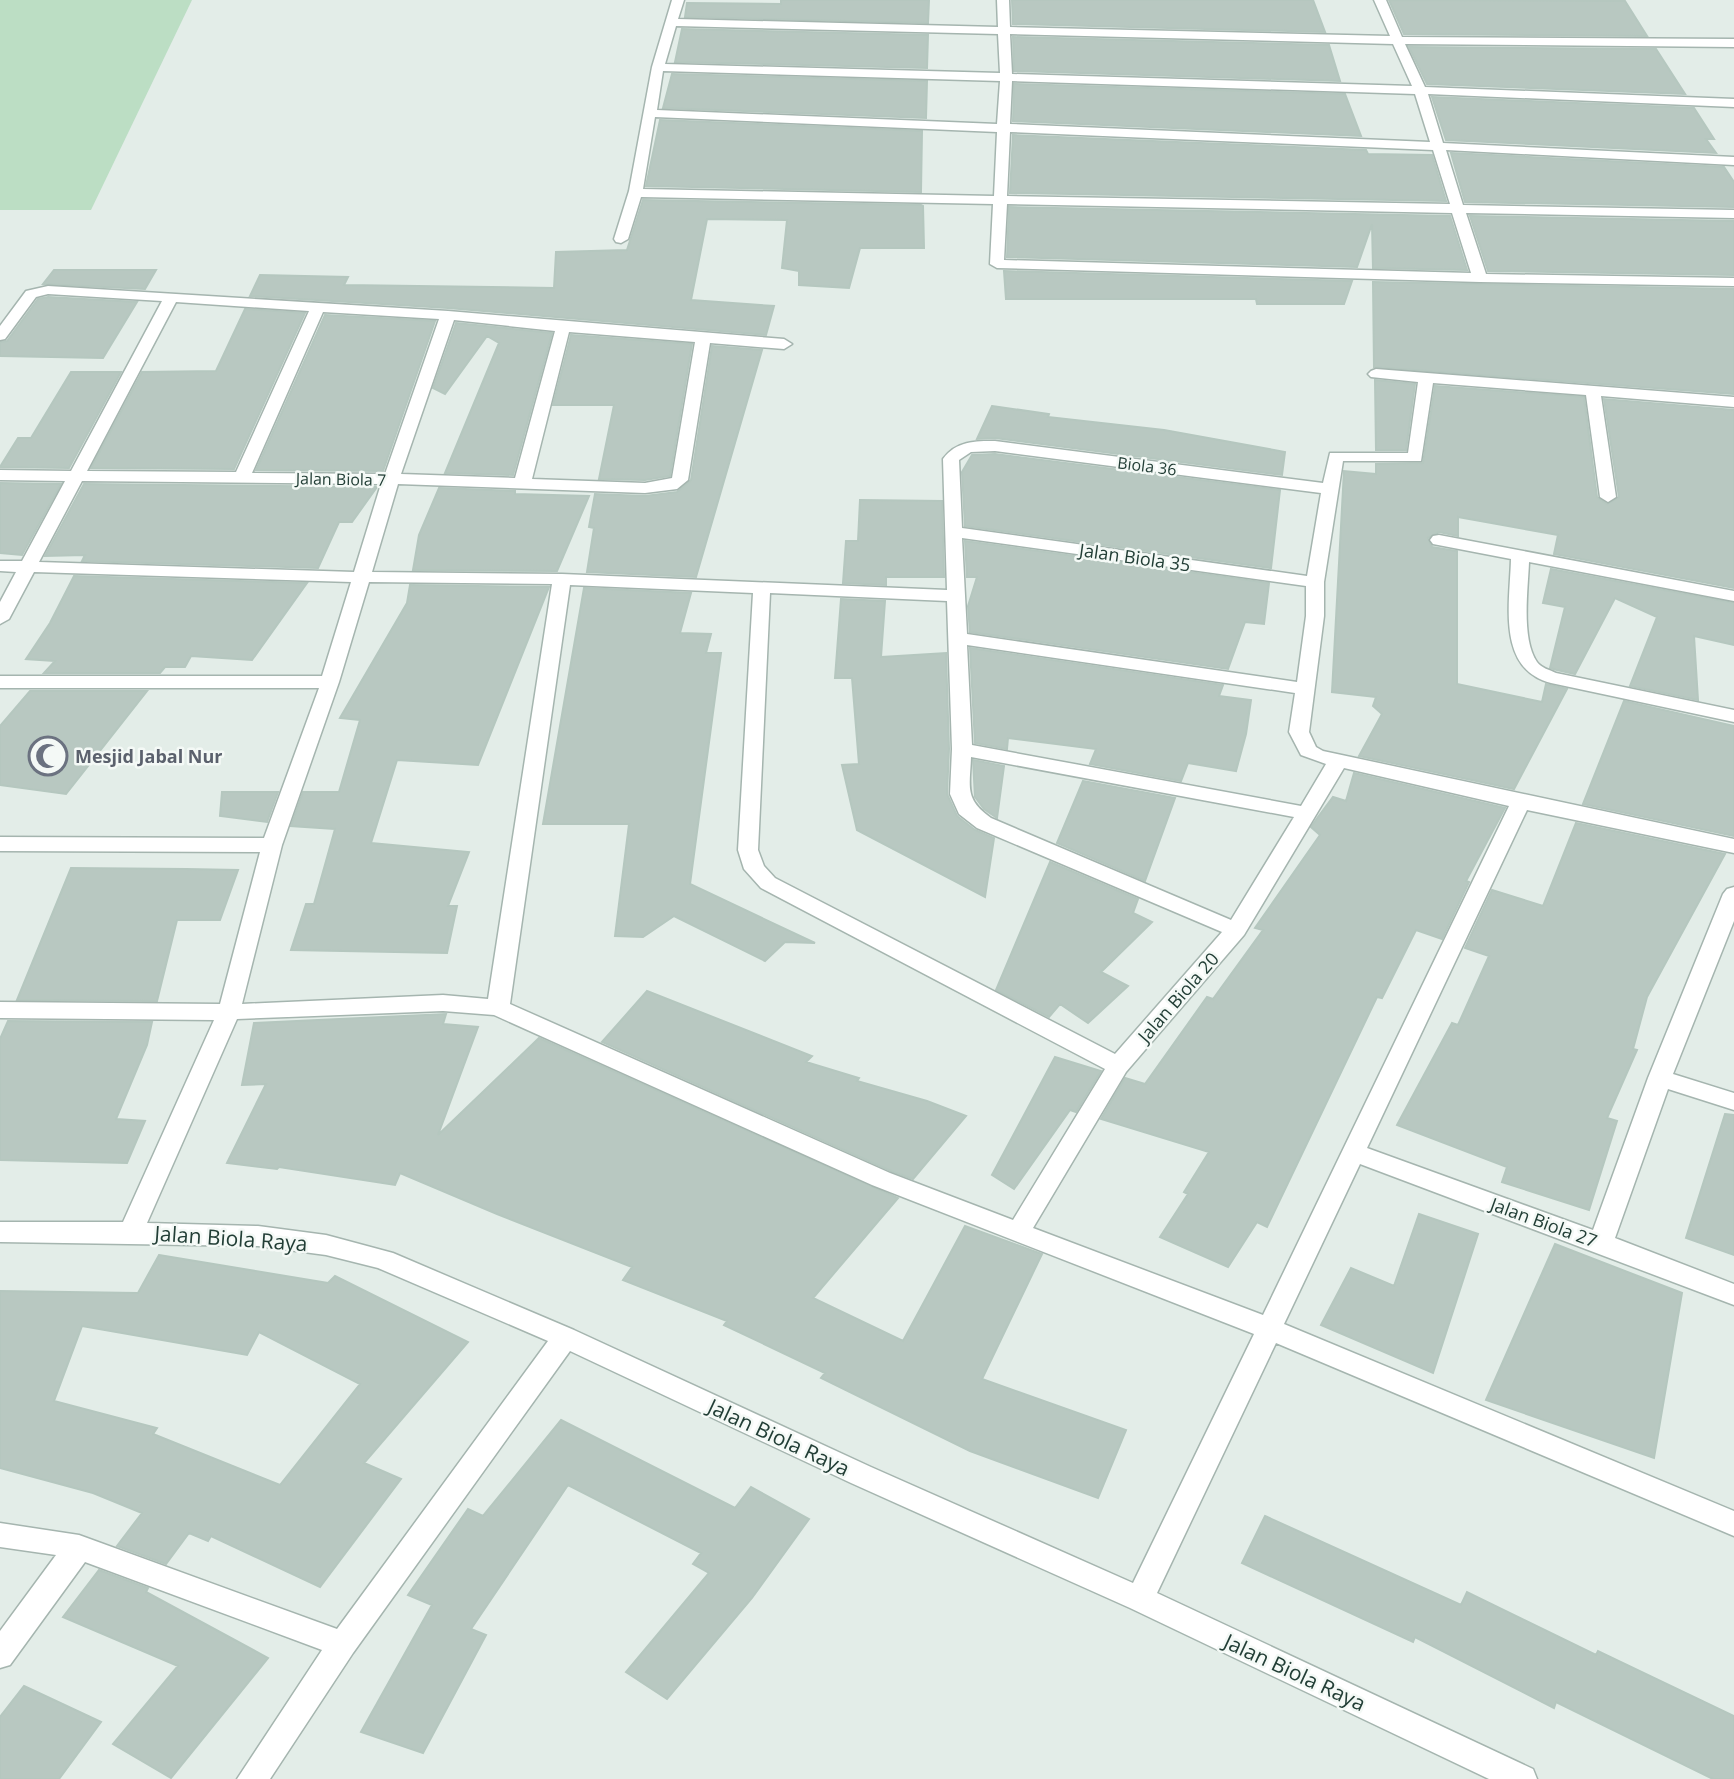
<svg xmlns="http://www.w3.org/2000/svg" width="1734" height="1779" font-family="'Open Sans',sans-serif">
<style>
.green{fill:#bcdec4}
.building{fill:#b8c8c1;stroke:#b5c7bf;stroke-width:2;fill-rule:evenodd}
.lines{fill:none;stroke-linecap:round;stroke-linejoin:round}
.minor-casing{stroke:#a5b5af;stroke-width:3}
.minor{fill:#fff;fill-rule:evenodd}
.labels{text-anchor:middle;dominant-baseline:central;stroke-width:5;stroke-linejoin:round;paint-order:stroke}
.far-street-label{font-size:16px;fill:#223e36;stroke:#f4f9f6}
.street-label{font-size:18px;fill:#223e36;stroke:#f4f9f6}
.worship-label{font-size:18px;font-weight:bold;fill:#5b616d;stroke:#f4f9f6;text-anchor:start}
.near-street-label{font-size:21px;fill:#223e36;stroke:#f4f9f6}
</style>
<rect width="100%" height="100%" fill="#e3ede8"/>
<path class="green" d="M 0,0 L 192,0 L 91,210 L 0,210 Z"/>
<path class="building" d="M 781,0 L 929,0 L 928,23 L 685,17 L 687,3 L 781,4 Z
M 1012,0 L 1313,0 L 1325,32 L 1013,24 Z
M 1389,0 L 1625,1 L 1647,36 L 1404,34 Z
M 682,29 L 928,35 L 927,68 L 675,62 Z
M 1013,37 L 1329,45 L 1340,81 L 1014,71 Z
M 1409,47 L 1656,49 L 1685,94 L 1427,84 Z
M 672,74 L 927,81 L 926,118 L 663,108 Z
M 1014,84 L 1345,94 L 1361,136 L 1013,121 Z
M 1432,97 L 1694,108 L 1714,139 L 1706,139 L 1716,153 L 1446,140 Z
M 660,120 L 922,131 L 921,192 L 646,186 Z
M 1013,135 L 1366,150 L 1368,154 L 1432,155 L 1446,201 L 1010,193 Z
M 1451,153 L 1724,167 L 1734,182 L 1734,207 L 1465,202 Z
M 643,200 L 921,205 L 923,206 L 924,248 L 860,248 L 849,288 L 799,285 L 799,271 L 782,268 L 787,220 L 707,219 L 691,300 L 774,306 L 766,335 L 448,308 L 250,296 L 260,275 L 348,277 L 344,285 L 554,288 L 556,252 L 627,250 Z
M 1009,207 L 1450,216 L 1467,270 L 1373,268 L 1372,224 L 1357,267 L 1007,257 Z
M 1470,216 L 1734,221 L 1734,275 L 1488,271 Z
M 54,270 L 156,270 L 145,289 L 43,284 Z
M 1004,271 L 1352,281 L 1344,304 L 1257,304 L 1256,299 L 1006,299 Z
M 1373,282 L 1734,289 L 1734,394 L 1374,367 Z
M 48,297 L 137,302 L 103,358 L 0,356 L 0,342 L 7,341 L 38,299 Z
M 245,309 L 305,313 L 234,469 L 91,468 L 142,372 L 216,371 Z
M 325,315 L 435,321 L 383,471 L 256,470 Z
M 456,323 L 552,333 L 513,475 L 445,473 L 499,343 L 487,336 L 445,394 L 433,388 Z
M 571,335 L 692,344 L 670,476 L 645,480 L 599,479 L 614,405 L 553,405 Z
M 712,346 L 762,350 L 696,577 L 587,572 L 594,528 L 589,527 L 595,494 L 645,496 L 677,492 L 691,480 Z
M 71,372 L 121,372 L 69,468 L 0,467 L 18,438 L 31,438 Z
M 1375,380 L 1415,384 L 1406,450 L 1376,450 Z
M 1435,386 L 1584,397 L 1597,497 L 1607,504 L 1619,497 L 1604,399 L 1734,410 L 1734,588 L 1554,554 L 1558,535 L 1458,517 L 1458,536 L 1439,532 L 1428,538 L 1432,547 L 1457,551 L 1457,684 L 1542,702 L 1546,684 L 1567,689 L 1514,789 L 1359,756 L 1382,714 L 1373,706 L 1376,697 L 1332,692 L 1344,471 L 1376,474 L 1376,464 L 1423,463 Z
M 992,406 L 1049,414 L 1048,417 L 1164,430 L 1285,452 L 1282,475 L 995,438 L 977,439 Z
M 995,454 L 1280,490 L 1271,568 L 965,526 L 962,472 L 972,455 Z
M 0,483 L 61,484 L 22,555 L 0,553 Z
M 84,484 L 377,487 L 352,522 L 339,522 L 318,568 L 82,561 L 85,555 L 45,556 Z
M 439,488 L 515,491 L 515,494 L 589,496 L 557,571 L 413,570 L 419,535 Z
M 860,500 L 942,501 L 944,577 L 886,577 L 886,585 L 843,583 L 846,541 L 858,541 Z
M 965,541 L 1269,583 L 1264,624 L 1245,622 L 1228,669 L 970,632 L 968,606 L 977,577 L 967,577 Z
M 1551,569 L 1734,603 L 1734,645 L 1694,636 L 1698,700 L 1630,686 L 1657,617 L 1615,598 L 1575,674 L 1557,670 L 1550,668 L 1565,607 L 1543,603 Z
M 74,576 L 307,583 L 252,660 L 191,656 L 185,667 L 165,667 L 160,673 L 44,673 L 55,661 L 26,659 L 50,623 Z
M 410,585 L 549,587 L 478,765 L 397,760 L 371,843 L 469,852 L 448,906 L 457,906 L 447,953 L 291,950 L 306,904 L 314,904 L 335,829 L 291,826 L 303,792 L 339,792 L 360,720 L 340,718 L 407,603 Z
M 584,588 L 691,593 L 680,633 L 711,634 L 706,653 L 721,653 L 690,884 L 815,943 L 785,942 L 765,961 L 674,916 L 643,937 L 615,936 L 629,824 L 543,824 Z
M 841,599 L 885,601 L 881,657 L 946,653 L 949,749 L 947,794 L 957,816 L 975,830 L 994,838 L 985,897 L 857,830 L 842,765 L 859,764 L 852,678 L 835,678 Z
M 970,648 L 1223,685 L 1219,696 L 1251,700 L 1246,734 L 1236,771 L 1188,763 L 1181,781 L 1090,764 L 1096,749 L 1008,738 L 1007,749 L 975,743 Z
M 30,691 L 147,691 L 66,794 L 0,785 L 0,726 Z
M 1624,701 L 1734,726 L 1734,836 L 1583,804 Z
M 973,760 L 1004,766 L 997,818 L 984,809 L 975,797 Z
M 1354,773 L 1505,808 L 1466,881 L 1469,882 L 1442,939 L 1416,930 L 1382,998 L 1377,997 L 1267,1227 L 1257,1222 L 1228,1267 L 1160,1237 L 1188,1194 L 1184,1192 L 1209,1152 L 1101,1119 L 1125,1078 L 1145,1084 L 1207,997 L 1213,999 L 1263,930 L 1255,928 L 1320,835 L 1311,827 L 1318,817 L 1333,797 L 1346,801 Z
M 1083,781 L 1175,798 L 1145,881 L 1057,843 Z
M 222,792 L 278,792 L 267,822 L 220,816 Z
M 1576,823 L 1725,854 L 1647,997 L 1633,1049 L 1637,1050 L 1607,1118 L 1617,1121 L 1589,1210 L 1502,1182 L 1507,1167 L 1397,1125 L 1452,1023 L 1458,1025 L 1489,956 L 1465,948 L 1492,890 L 1543,906 Z
M 1050,862 L 1138,899 L 1133,913 L 1152,922 L 1101,972 L 1128,986 L 1088,1023 L 1060,1004 L 1049,1017 L 996,990 Z
M 71,868 L 186,869 L 238,870 L 220,920 L 177,920 L 157,1001 L 17,1000 Z
M 647,991 L 812,1056 L 806,1062 L 859,1078 L 857,1081 L 927,1101 L 966,1116 L 913,1179 L 891,1171 L 602,1042 Z
M 446,1014 L 443,1024 L 478,1027 L 438,1135 L 539,1038 L 898,1198 L 813,1298 L 903,1341 L 965,1226 L 1042,1254 L 982,1379 L 1126,1430 L 1098,1498 L 970,1451 L 821,1378 L 825,1373 L 724,1325 L 727,1321 L 623,1280 L 632,1267 L 497,1214 L 400,1173 L 395,1185 L 279,1167 L 277,1169 L 227,1163 L 266,1084 L 242,1085 L 254,1023 Z
M 8,1021 L 152,1022 L 147,1045 L 116,1119 L 145,1121 L 127,1163 L 0,1160 L 0,1039 Z
M 1055,1057 L 1101,1071 L 1076,1112 L 1070,1110 L 1014,1189 L 992,1175 Z
M 1725,1114 L 1734,1115 L 1734,1255 L 1686,1238 Z
M 1419,1214 L 1478,1234 L 1433,1373 L 1321,1325 L 1351,1268 L 1394,1286 Z
M 1555,1244 L 1682,1293 L 1654,1458 L 1486,1400 Z
M 159,1255 L 328,1283 L 335,1276 L 468,1342 L 364,1463 L 401,1479 L 320,1587 L 211,1536 L 208,1541 L 189,1533 L 166,1564 L 117,1546 L 142,1513 L 93,1493 L 0,1468 L 0,1291 L 138,1293 ZM 82,1326 L 247,1355 L 259,1332 L 360,1384 L 280,1485 L 153,1434 L 157,1428 L 54,1401 Z
M 561,1420 L 735,1508 L 751,1487 L 809,1519 L 752,1598 L 667,1699 L 626,1672 L 709,1573 L 693,1564 L 701,1553 L 568,1485 L 471,1629 L 486,1635 L 423,1753 L 361,1732 L 432,1605 L 408,1595 L 468,1509 L 483,1516 Z
M 1265,1516 L 1461,1605 L 1467,1592 L 1596,1655 L 1598,1651 L 1734,1716 L 1734,1779 L 1713,1779 L 1556,1702 L 1554,1708 L 1415,1637 L 1413,1642 L 1242,1563 Z
M 99,1570 L 148,1588 L 146,1592 L 268,1658 L 171,1778 L 113,1744 L 178,1666 L 63,1617 Z
M 24,1686 L 101,1722 L 59,1779 L 0,1779 L 0,1717 Z"/>
<g class="lines">
<defs>
<path id="minor" d="M 672,0 L 684,0 L 678,19 L 998,27 L 997,0 L 1009,0 L 1010,27 L 1390,36 L 1374,0 L 1386,0 L 1402,37 L 1734,39 L 1734,47 L 1405,44 L 1425,87 L 1734,99 L 1734,107 L 1428,94 L 1443,143 L 1734,157 L 1734,165 L 1446,150 L 1463,205 L 1734,210 L 1734,218 L 1466,213 L 1486,274 L 1734,278 L 1734,286 L 1480,282 L 997,268 L 990,264 L 993,204 L 641,197 L 628,239 L 621,243 L 616,242 L 614,239 L 629,191 L 652,67 ZM 676,26 L 998,34 L 1000,73 L 665,64 ZM 1010,34 L 1393,44 L 1412,86 L 1012,74 ZM 663,71 L 1000,81 L 997,124 L 657,110 ZM 1012,81 L 1415,94 L 1430,142 L 1010,124 ZM 655,117 L 997,132 L 994,196 L 643,189 ZM 1010,132 L 1433,150 L 1450,204 L 1007,196 ZM 1007,204 L 1452,213 L 1471,273 L 1004,260 Z
M 48,286 L 448,311 L 784,339 L 792,344 L 784,349 L 710,343 L 688,480 L 677,489 L 645,493 L 398,484 L 372,572 L 562,574 L 947,590 L 943,459 C 956,441 975,441 995,441 L 1323,483 L 1330,453 L 1408,453 L 1418,382 L 1371,377 L 1368,374 L 1371,371 L 1376,369 L 1734,397 L 1734,407 L 1601,396 L 1616,497 L 1608,502 L 1600,497 L 1586,395 L 1433,383 L 1421,461 L 1343,461 L 1324,582 L 1324,616 L 1309,732 L 1316,747 L 1323,751 L 1734,839 L 1734,853 L 1527,810 L 1367,1148 L 1593,1230 L 1648,1078 L 1723,894 L 1727,889 L 1734,887 L 1734,921 L 1673,1074 L 1734,1093 L 1734,1110 L 1668,1089 L 1615,1238 L 1734,1284 L 1734,1305 L 1360,1164 L 1284,1324 L 1734,1511 L 1734,1536 L 1276,1343 L 1157,1593 L 1533,1769 L 1537,1779 L 1489,1779 L 1130,1608 L 851,1483 L 570,1351 L 353,1653 L 270,1779 L 237,1779 L 322,1650 L 85,1562 L 10,1665 L 0,1668 L 0,1631 L 56,1555 L 0,1547 L 0,1523 L 79,1535 L 337,1629 L 548,1341 L 378,1268 L 326,1255 L 258,1246 L 0,1242 L 0,1222 L 123,1222 L 214,1020 L 0,1018 L 0,1002 L 220,1004 L 260,852 L 0,851 L 0,837 L 264,838 L 319,688 L 0,688 L 0,676 L 322,676 L 351,582 L 34,572 L 9,619 L 0,624 L 0,602 L 16,572 L 0,571 L 0,561 L 22,561 L 65,481 L 0,480 L 0,470 L 71,471 L 162,301 L 48,294 L 36,297 L 5,339 L 0,340 L 0,326 L 26,291 ZM 176,302 L 309,311 L 236,472 L 87,471 ZM 323,312 L 439,319 L 385,474 L 252,473 ZM 454,320 L 555,331 L 515,478 L 401,474 ZM 569,332 L 695,342 L 672,478 L 645,483 L 532,479 ZM 995,451 L 1321,493 L 1307,576 L 962,528 L 959,460 L 971,452 ZM 82,481 L 381,484 L 354,572 L 39,562 ZM 962,538 L 1306,586 L 1306,616 L 1297,682 L 967,634 ZM 369,582 L 552,584 L 488,999 L 443,995 L 242,1004 L 282,845 L 339,682 ZM 570,585 L 753,593 L 738,850 L 744,869 L 761,888 L 1105,1069 L 1013,1220 L 890,1173 L 510,1004 ZM 770,593 L 947,601 L 952,749 L 950,794 L 959,814 L 977,828 L 1222,932 L 1115,1054 L 775,878 L 764,866 L 758,850 ZM 967,645 L 1295,693 L 1289,732 L 1301,755 L 1326,764 L 1301,806 L 972,745 ZM 971,757 L 1294,817 L 1231,920 L 991,818 C 964,799 970,787 971,757 ZM 1344,768 L 1509,806 L 1263,1315 L 1033,1228 L 1126,1072 L 1244,935 ZM 443,1011 L 494,1015 L 872,1185 L 1254,1334 L 1133,1583 L 871,1467 L 574,1330 L 393,1253 L 326,1235 L 258,1226 L 147,1223 L 237,1019 Z
M 1439,535 L 1734,591 L 1734,601 L 1529,562 C 1528,589 1521,639 1537,662 C 1541,668 1550,670 1556,673 L 1734,710 L 1734,722 L 1551,683 C 1496,669 1510,602 1511,559 L 1433,544 L 1430,540 L 1433,536 Z"/>
</defs>
<use href="#minor" class="minor-casing"/>
<use href="#minor" class="minor"/>
</g>
<defs>
<symbol id="mosque-ring" viewBox="-11 -11 22 22"><circle r="9.5" fill="#f4f9f6" stroke="#6b7280" stroke-width="1.5"/><path d="M3.5-4.9A6 6 0 1 0 3.5 4.9A5 5 0 1 1 3.5-4.9Z" fill="#6b7280"/></symbol>
</defs>
<g fill-rule="evenodd">
<use href="#mosque-ring" x="26" y="734" width="44" height="44"/>
</g>
<g class="labels">
<g class="far-street-label">
<text transform="translate(1147 466) rotate(7)">Biola 36</text>
<text transform="translate(341 479) rotate(1)">Jalan Biola 7</text>
</g>
<g class="street-label">
<text transform="translate(1135 557) rotate(8)">Jalan Biola 35</text>
<text transform="translate(1178 997) rotate(-49)">Jalan Biola 20</text>
<text transform="translate(1544 1222) rotate(20)">Jalan Biola 27</text>
</g>
<g class="worship-label">
<text x="75" y="756">Mesjid Jabal Nur</text>
</g>
<g class="near-street-label">
<text transform="translate(231 1238) rotate(4)">Jalan Biola Raya</text>
<text transform="translate(779 1437) rotate(25)">Jalan Biola Raya</text>
<text transform="translate(1295 1672) rotate(25)">Jalan Biola Raya</text>
</g>
</g>
</svg>
